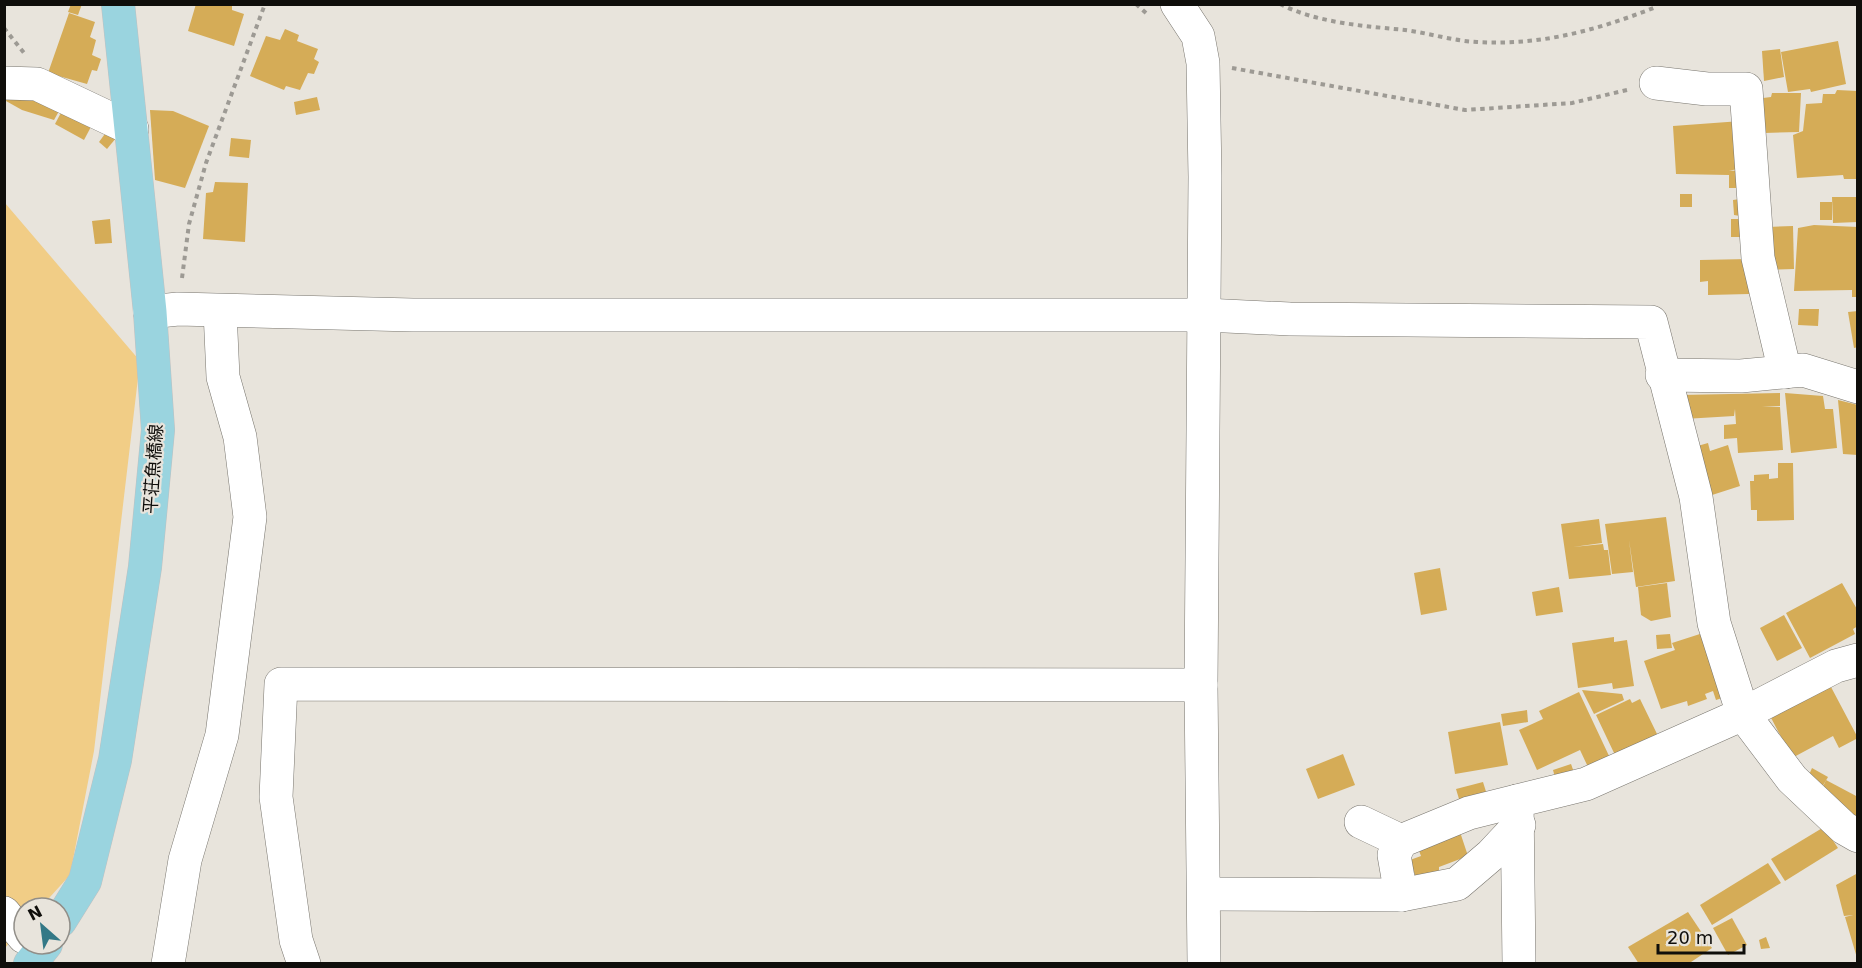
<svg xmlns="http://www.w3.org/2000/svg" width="1862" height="968" font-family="'DejaVu Sans','Noto Sans JP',sans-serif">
<rect width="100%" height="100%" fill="#e8e4dc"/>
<polygon fill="#f1cd86" points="5,203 140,361 94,751 70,875 40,908 24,908 24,926 5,948"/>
<g fill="#d5ac57">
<polygon points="71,4 82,4 78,15 68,12"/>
<polygon points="196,4 228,4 232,6 232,10 244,14 234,46 188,31"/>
<polygon points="69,13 95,22 90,37 96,40 92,55 101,59 97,71 92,70 87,84 48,73"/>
<polygon points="285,29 299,35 297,41 318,49 314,59 319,62 314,74 308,73 300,90 286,86 284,90 250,76 266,36 280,40"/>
<polygon points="1838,41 1846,84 1811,92 1810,89 1788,92 1781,52"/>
<polygon points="1780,49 1784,77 1764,81 1762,51"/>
<polygon points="10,89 63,104 54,120 22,110 6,101"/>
<polygon points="1837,90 1858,91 1858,179 1844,179 1843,175 1797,178 1793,135 1803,131 1806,104 1822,103 1823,94 1835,94"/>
<polygon points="1772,93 1801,93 1799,132 1764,133 1763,98 1771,97"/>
<polygon points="317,97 320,110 296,115 294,102"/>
<polygon points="64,107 93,123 84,140 55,124"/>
<polygon points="150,110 173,111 209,126 185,188 155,180"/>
<polygon points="1741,121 1745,167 1729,171 1746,170 1746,188 1729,188 1729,175 1676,174 1673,126"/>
<polygon points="107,131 116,138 107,149 99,142"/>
<polygon points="231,138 251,140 249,158 229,156"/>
<polygon points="215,182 248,183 245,242 203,239 206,193 213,192"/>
<rect x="1680" y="194" width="12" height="13"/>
<polygon points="1832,197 1857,197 1858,222 1833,223"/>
<polygon points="1740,199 1740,216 1734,215 1733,200"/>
<rect x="1820" y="202" width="12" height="18"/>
<polygon points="110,219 112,243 95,244 92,221"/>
<rect x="1731" y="219" width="9" height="18"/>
<polygon points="1814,225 1858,227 1858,297 1852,297 1852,290 1794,291 1798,228"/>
<polygon points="1793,226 1794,269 1767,270 1767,227"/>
<polygon points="1748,259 1749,294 1708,295 1708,281 1700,282 1700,260"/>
<polygon points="1799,309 1819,309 1818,326 1798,325"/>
<polygon points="1858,311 1858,347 1854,348 1848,312"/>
<polygon points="1780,393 1780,406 1762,407 1780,407 1783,450 1738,453 1737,438 1724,439 1724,425 1736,424 1735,409 1734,416 1684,419 1681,395"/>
<polygon points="1785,393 1823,396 1825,409 1833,409 1837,448 1791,453"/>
<polygon points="1838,400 1858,405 1858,455 1843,454"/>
<polygon points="1708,443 1710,451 1728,445 1740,486 1709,496 1694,447"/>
<polygon points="1778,463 1793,463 1794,520 1757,521 1757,510 1751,510 1750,481 1754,481 1754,475 1769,474 1769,479 1778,478"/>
<polygon points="1666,517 1675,581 1636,587 1629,540 1633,572 1612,574 1605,524"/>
<polygon points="1599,519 1602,543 1573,547 1603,544 1604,550 1608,550 1611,575 1569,579 1561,524"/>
<polygon points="1440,568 1447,610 1421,615 1414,573"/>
<polygon points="1667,583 1671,617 1651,621 1641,615 1638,587"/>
<polygon points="1842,583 1858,611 1858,626 1853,629 1855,634 1810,658 1786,613"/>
<polygon points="1559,587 1563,612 1536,616 1532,592"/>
<polygon points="1784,615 1802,648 1777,661 1760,628"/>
<polygon points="1703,633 1725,697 1716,700 1713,691 1705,694 1707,699 1688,706 1687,701 1661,709 1644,661 1675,650 1672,643"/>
<polygon points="1670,634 1672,648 1657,649 1656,635"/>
<polygon points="1614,637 1614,642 1627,640 1634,686 1613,689 1612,683 1578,688 1572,643"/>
<polygon points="1831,687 1858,738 1839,748 1833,736 1792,758 1767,710 1795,694 1800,703"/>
<polygon points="1582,690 1622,694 1624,700 1594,714"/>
<polygon points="1579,692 1610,758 1588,767 1580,750 1537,770 1519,730 1543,719 1539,711"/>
<polygon points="1630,699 1632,703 1640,699 1658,736 1615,755 1596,715"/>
<polygon points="1527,710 1528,722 1503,726 1501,714"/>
<polygon points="1500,722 1508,765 1455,774 1448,732"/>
<polygon points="1343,754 1355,785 1318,799 1306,769"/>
<polygon points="1571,764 1575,775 1556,781 1553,770"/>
<polygon points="1812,768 1828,777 1821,789 1808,777"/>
<polygon points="1826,780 1858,797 1858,821 1821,791"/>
<polygon points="1483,782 1489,801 1462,809 1456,789"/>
<polygon points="1824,827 1838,848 1785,881 1771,859"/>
<polygon points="1460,832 1468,856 1439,867 1439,877 1418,884 1410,860 1421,856 1418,848"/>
<polygon points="1768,863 1781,883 1712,925 1700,905"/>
<polygon points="1858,873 1858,958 1857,958 1845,917 1853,915 1844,916 1836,885"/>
<polygon points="1688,912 1712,948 1688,964 1639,964 1628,947"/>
<polygon points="1732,918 1747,945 1728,955 1713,928"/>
<polygon points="1766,937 1770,948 1761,949 1759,940"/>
</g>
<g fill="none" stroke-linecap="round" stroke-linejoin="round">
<g stroke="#78756e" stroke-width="34">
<g id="minor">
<polyline points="1177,4 1198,36 1203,63 1205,177 1201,685 1204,964"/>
<polyline points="4,83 37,84 132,129"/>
<polyline points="1656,83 1707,89 1746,89 1758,258 1785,372"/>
<polyline points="150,312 178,309 413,315 1205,315 1290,319 1651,322 1696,497 1714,623 1743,714 1792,779 1844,828 1858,836"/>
<polyline points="1662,375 1741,376 1803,370 1858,387"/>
<polyline points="1361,822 1401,841"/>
<polyline points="1205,894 1401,895 1457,884 1491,855 1519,825"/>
<polyline points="1401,895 1394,855 1401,841 1469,813 1517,801"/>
<polyline points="4,913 24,937"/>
<polyline points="168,964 185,860 222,735 250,517 240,437 223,377 220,311"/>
<polyline points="304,964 296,940 276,797 281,684 1201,685"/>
<polyline points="1519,964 1517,801 1586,784 1743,714 1836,666 1858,660"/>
</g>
</g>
<g stroke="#c1c0c0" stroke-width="34">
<g id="major">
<polyline points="60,921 85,881 115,760 145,567 158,430 150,312 118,4"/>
<polyline points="30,964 46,944"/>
</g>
</g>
<g stroke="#9d9a94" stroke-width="4" stroke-dasharray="4.5 4.5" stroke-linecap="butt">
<polyline points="1136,4 1147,14"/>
<path d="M1280,4C1317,23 1364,26 1405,30C1429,33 1453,41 1477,42C1540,46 1598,30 1656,7"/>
<polyline points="4,28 24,53"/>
<polyline points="1232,68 1465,110 1572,103 1627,90"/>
<polyline points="182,278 189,224 206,163 265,4"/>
</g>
<use href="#minor" stroke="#fff" stroke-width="33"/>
<use href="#major" stroke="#9ad4df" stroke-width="33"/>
</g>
<g text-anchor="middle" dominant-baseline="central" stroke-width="4.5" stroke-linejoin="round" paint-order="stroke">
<g font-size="18" fill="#0f0e0b" stroke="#e8e4dc">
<text transform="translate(153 469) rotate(-86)">平荘魚橋線</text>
</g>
</g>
<rect width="1862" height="968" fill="none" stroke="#0f0e0b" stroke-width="12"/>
<g transform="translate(42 926) rotate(332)"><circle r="28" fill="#e8e4dc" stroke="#918e88" stroke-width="1.5"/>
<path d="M0-4.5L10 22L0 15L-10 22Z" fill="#337886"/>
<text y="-9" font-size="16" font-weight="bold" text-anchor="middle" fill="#0f0e0b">N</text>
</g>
<path d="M1658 944v9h86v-9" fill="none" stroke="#0f0e0b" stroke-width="3"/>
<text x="1667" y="944" font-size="18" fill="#0f0e0b" stroke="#e8e4dc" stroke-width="4.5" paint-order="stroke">20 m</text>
</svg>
